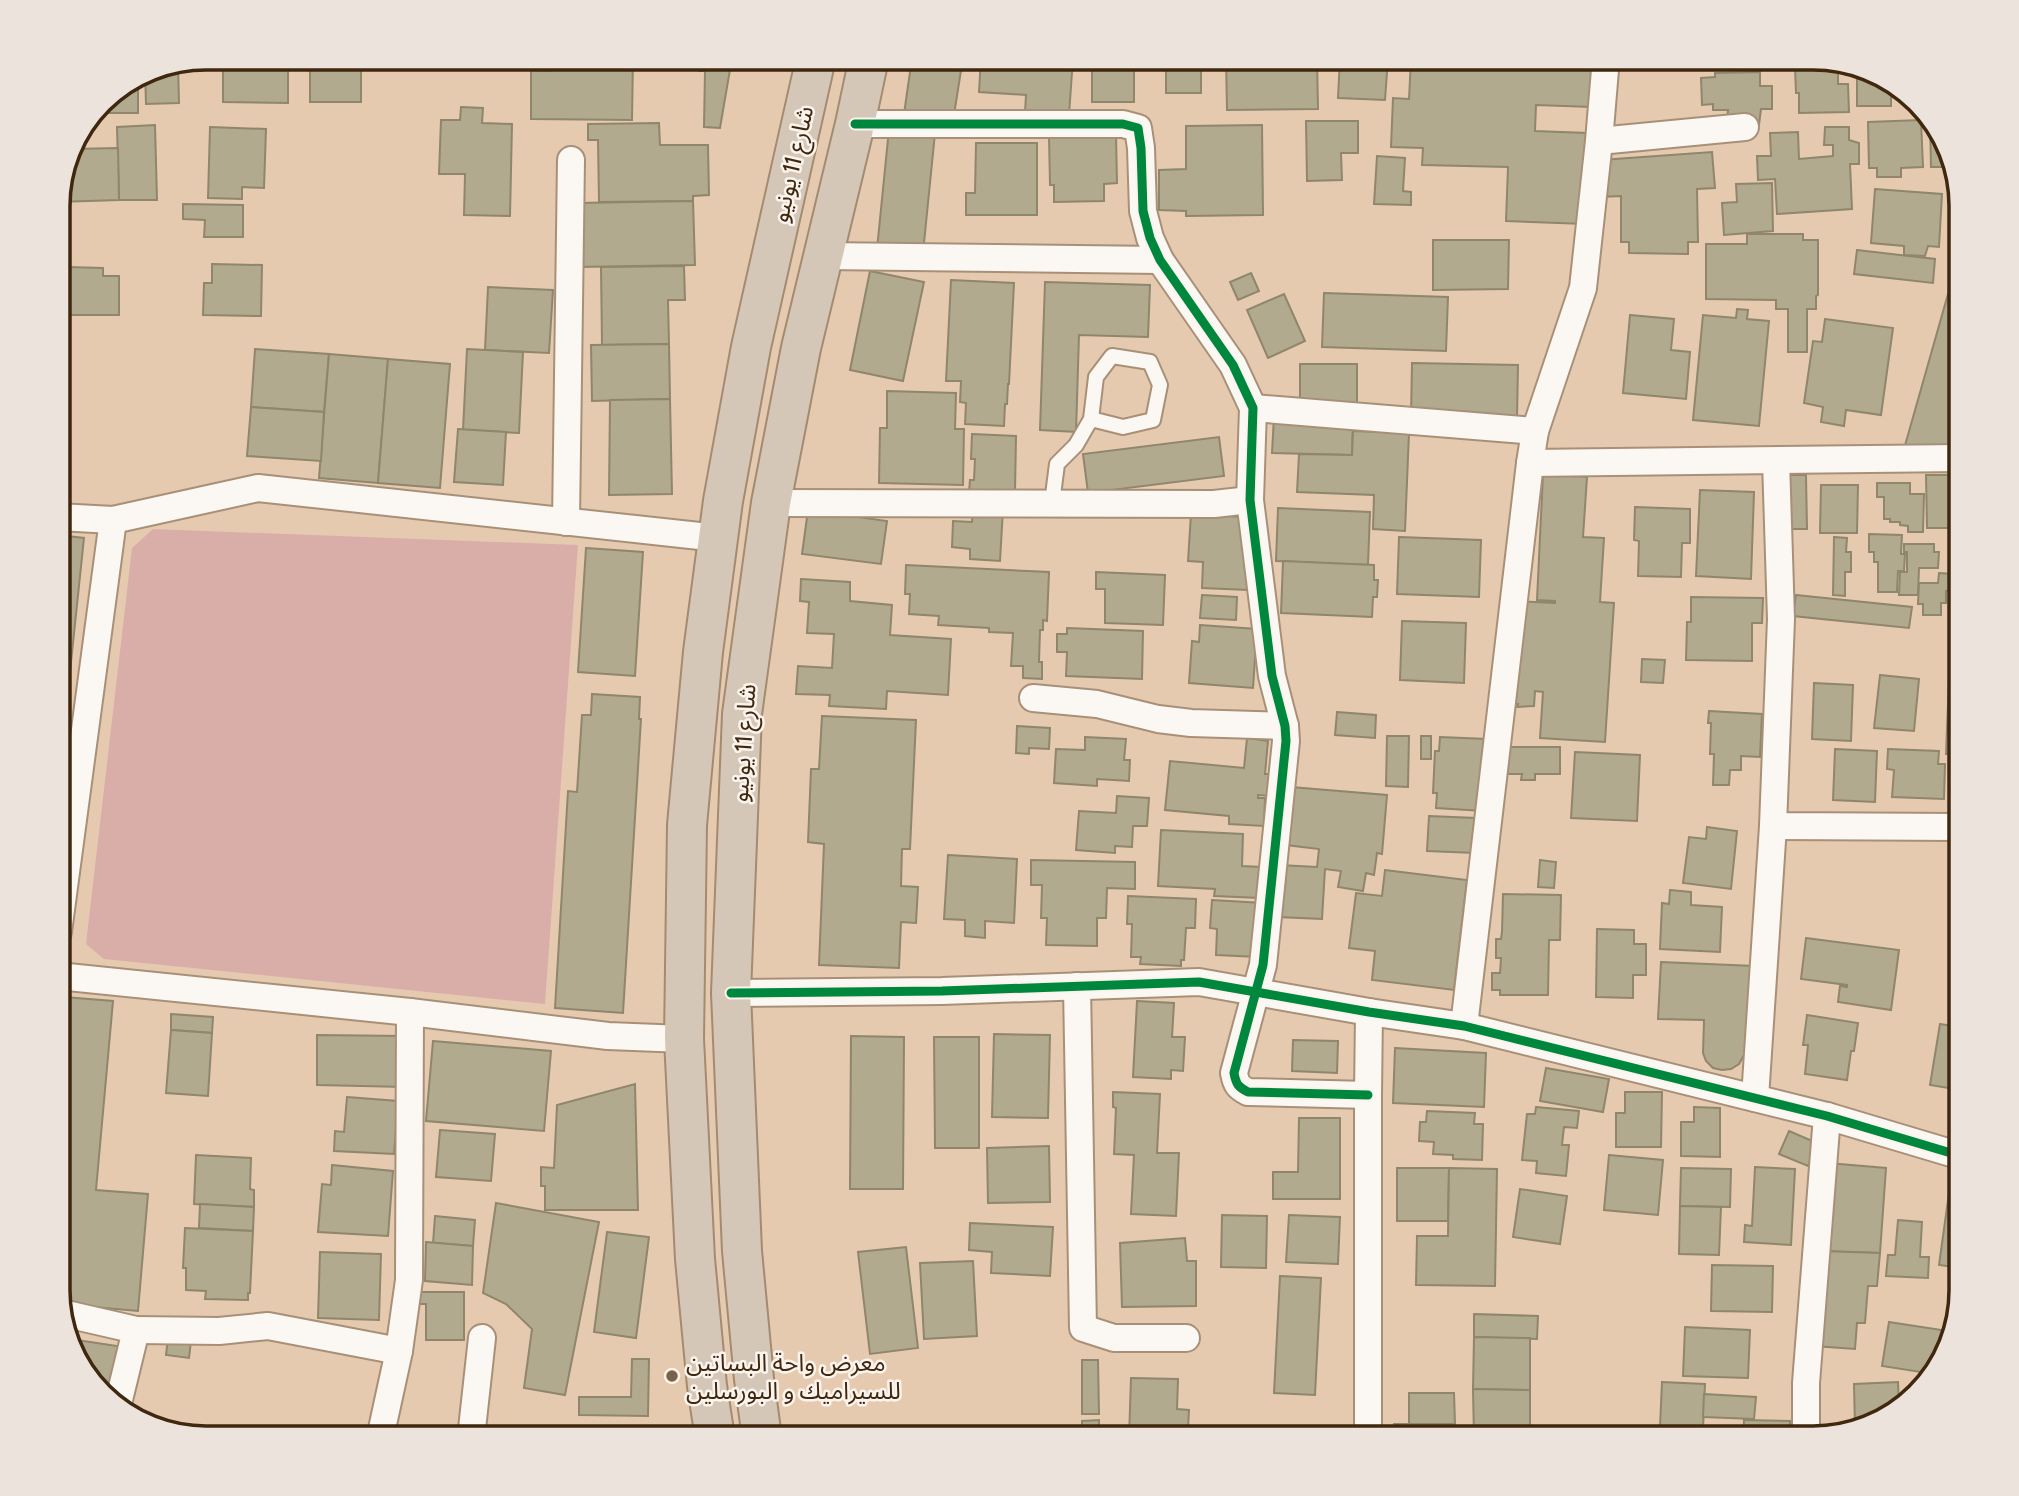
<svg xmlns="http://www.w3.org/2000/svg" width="2019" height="1496" font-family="Cabin,'Noto Sans Arabic',sans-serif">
<rect width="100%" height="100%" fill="#e6cab0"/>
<polygon fill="#d9aea9" points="153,529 578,545 545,1004 104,959 86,944 132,548"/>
<g fill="#b1aa8f" stroke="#8f866c" stroke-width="2">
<polygon points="223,58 288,58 288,103 223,102"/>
<polygon points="310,58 357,58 357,70 361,70 361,102 310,102"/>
<polygon points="550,58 633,58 632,120 531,119 531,70 550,71"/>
<polygon points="699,58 732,58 720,128 704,127 705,71 699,71"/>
<polygon points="912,58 963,58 953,121 904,114"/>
<polygon points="981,58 1073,58 1069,115 1025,112 1026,95 979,92"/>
<rect x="1092" y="58" width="42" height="44"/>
<polygon points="1156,58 1209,58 1209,66 1201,66 1201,93 1166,93 1166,67 1156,67"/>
<polygon points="1226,58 1317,58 1318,109 1227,110"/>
<polygon points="1340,58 1388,58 1385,100 1338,98"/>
<polygon points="1411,58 1592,58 1591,107 1536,105 1535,131 1588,133 1585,224 1506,221 1508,167 1422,165 1423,148 1391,147 1393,98 1409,99"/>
<polygon points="178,63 179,103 146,104 145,71 149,69"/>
<polygon points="1838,67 1838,84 1848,84 1849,112 1799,113 1799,93 1796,93 1795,68"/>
<polygon points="1760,72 1760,86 1772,86 1772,109 1761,109 1759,125 1727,121 1728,110 1713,110 1713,104 1702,105 1701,78 1715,77 1715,73"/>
<polygon points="1857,72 1891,84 1891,106 1857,106"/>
<polygon points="138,76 138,113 107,113 108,95"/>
<polygon points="461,107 483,108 482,123 512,124 510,216 464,215 465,174 439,174 441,120 460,120"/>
<polygon points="1921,120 1923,167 1901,168 1901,177 1877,177 1877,168 1869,168 1868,122"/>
<polygon points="1306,121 1358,121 1358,153 1341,153 1342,180 1307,181"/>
<polygon points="1930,121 1946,140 1952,167 1931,167"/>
<polygon points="659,123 660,145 708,145 709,195 693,196 693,201 599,202 598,140 588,140 588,124"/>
<polygon points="155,125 157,200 119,200 117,127"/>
<polygon points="1262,125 1263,215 1186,216 1186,211 1159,210 1159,170 1186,169 1186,126"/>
<polygon points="210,127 266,129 264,188 242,187 242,199 208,198"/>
<polygon points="1825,127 1849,127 1849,140 1859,143 1859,164 1850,164 1852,209 1777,214 1775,179 1758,180 1757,156 1771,156 1770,133 1798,132 1799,159 1833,156 1833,145 1824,145"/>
<polygon points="889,129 935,133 923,253 877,249"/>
<polygon points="1116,135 1117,183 1104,184 1104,201 1054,202 1054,185 1050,185 1049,136"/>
<polygon points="976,143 1037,143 1037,215 966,215 966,193 975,193"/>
<polygon points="71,146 72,149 118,148 119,200 58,202 58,196"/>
<polygon points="1712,152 1715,188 1697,189 1698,242 1688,242 1688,254 1629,253 1629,242 1621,242 1621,196 1600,197 1601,160"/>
<polygon points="1377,156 1405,158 1403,191 1411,192 1411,205 1374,204"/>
<polygon points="1772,183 1773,231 1724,235 1722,203 1737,202 1736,184"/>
<polygon points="1875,189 1942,194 1939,247 1928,246 1925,256 1904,255 1904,246 1871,243"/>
<polygon points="693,201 695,265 578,267 577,203"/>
<polygon points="183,204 243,205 243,237 204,237 205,220 183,219"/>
<polygon points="1960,218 1961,218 1961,258 1956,257 1957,249 1954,249"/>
<polygon points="1747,234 1803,234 1803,240 1818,240 1818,295 1816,296 1816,309 1807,309 1807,352 1788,352 1788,309 1776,309 1776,300 1706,299 1706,244 1747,244"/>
<polygon points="1433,240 1509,240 1508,289 1433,290"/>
<polygon points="1857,250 1935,259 1933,283 1854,274"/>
<polygon points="212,264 262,265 261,316 203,315 204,283 212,283"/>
<polygon points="684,266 685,300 668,300 669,344 602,345 601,267"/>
<polygon points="67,267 103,268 103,276 119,276 119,315 66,315"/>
<polygon points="870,271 924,282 903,381 850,370"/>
<polygon points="1251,273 1259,291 1238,300 1230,282"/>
<polygon points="951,280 1014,283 1009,384 1008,384 1007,404 1005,404 1004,426 965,424 966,403 960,402 961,381 946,381"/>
<polygon points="1045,282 1150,285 1148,337 1079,335 1076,432 1040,430"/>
<polygon points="488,287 553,290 549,353 485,350"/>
<polygon points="1324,293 1448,297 1446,351 1322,347"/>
<polygon points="1284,294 1305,341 1268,358 1247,310"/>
<polygon points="1948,294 1961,297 1961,448 1904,449"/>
<polygon points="1737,309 1748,310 1747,319 1769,321 1759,426 1693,420 1703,315 1736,318"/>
<polygon points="1630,315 1674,319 1671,350 1690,352 1686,399 1623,393"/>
<polygon points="1825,319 1893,328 1881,415 1846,410 1844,426 1821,422 1823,407 1804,403 1813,341 1822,342"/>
<polygon points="669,344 670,399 592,401 591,345"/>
<polygon points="255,349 329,354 324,412 251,407"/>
<polygon points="467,349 523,352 519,433 463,430"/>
<polygon points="329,354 388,359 378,483 319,478"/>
<polygon points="388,359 450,364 440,488 378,483"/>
<polygon points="1412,363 1518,365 1517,420 1411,418"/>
<rect x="1300" y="364" width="57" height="45"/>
<polygon points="887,391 956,393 955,429 964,429 963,485 879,483 880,428 887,428"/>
<polygon points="670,399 672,494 609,495 610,400"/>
<polygon points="251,407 324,412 321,461 247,456"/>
<polygon points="1274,416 1353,420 1352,455 1272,453"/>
<polygon points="458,429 506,432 503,485 454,482"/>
<polygon points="1353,431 1409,433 1405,531 1373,529 1374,495 1297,492 1299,454 1352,455"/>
<polygon points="972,434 1016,436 1015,492 969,492 970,480 974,480 975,459 971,459"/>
<polygon points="1219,437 1224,476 1088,493 1083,454"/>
<polygon points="1543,474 1587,477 1583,537 1604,538 1600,602 1614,603 1605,742 1540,738 1543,692 1535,691 1534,706 1517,707 1518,704 1514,704 1515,601 1555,603 1555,601 1537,600"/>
<polygon points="1781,475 1806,475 1807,529 1781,529"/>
<polygon points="1926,475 1951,475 1951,498 1961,497 1961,521 1952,521 1953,528 1927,528"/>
<polygon points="1877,483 1910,483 1910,494 1924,494 1923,532 1908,532 1908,526 1900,525 1900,522 1890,522 1890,519 1884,519 1884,497 1877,497"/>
<polygon points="1821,485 1858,485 1857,533 1820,533"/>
<polygon points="1700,490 1754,492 1751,579 1696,576"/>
<polygon points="973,507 1003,509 1000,561 970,559 970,549 952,547 953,521 972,522"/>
<polygon points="1635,507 1690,509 1690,543 1682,543 1681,577 1638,576 1639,541 1634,540"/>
<polygon points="1278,508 1370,512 1368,565 1276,561"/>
<polygon points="808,510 887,521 881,564 802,554"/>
<polygon points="1191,514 1244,517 1243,556 1250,557 1248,590 1202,588 1203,562 1188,561"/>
<polygon points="1869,534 1902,535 1901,554 1905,554 1904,571 1898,571 1897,592 1878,592 1878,562 1874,562 1874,552 1869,552"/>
<polygon points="58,535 84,538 64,729 58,728"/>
<polygon points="1399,537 1481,540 1479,597 1397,594"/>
<polygon points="1834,537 1847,538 1846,552 1851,552 1851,572 1845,572 1845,596 1833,595"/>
<polygon points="1957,541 1961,541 1961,619 1956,619"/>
<polygon points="1904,544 1934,544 1934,552 1939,552 1938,568 1919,568 1918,595 1899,595 1900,572 1907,572 1907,552 1904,552"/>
<polygon points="586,548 643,552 635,676 578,672"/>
<polygon points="1283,561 1374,565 1374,580 1378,580 1377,597 1373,597 1372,617 1281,613"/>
<polygon points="906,565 1049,572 1047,621 1043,620 1043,630 1040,630 1039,662 1042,662 1042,679 1023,678 1023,666 1011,666 1013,633 989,632 989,628 938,625 939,616 909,614 910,594 905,594"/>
<polygon points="1096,572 1165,575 1163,625 1105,623 1105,589 1096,589"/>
<polygon points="1939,573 1953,574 1953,592 1946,591 1946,603 1941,603 1941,615 1923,615 1923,604 1918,604 1919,583 1938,583"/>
<polygon points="801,579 850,582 850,601 892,605 890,635 951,639 948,695 887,691 886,709 829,706 830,695 796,694 798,666 832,668 834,634 807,633 809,602 800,601"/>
<polygon points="1202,595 1237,597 1236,620 1200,618"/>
<polygon points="1796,595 1912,607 1909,628 1793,616"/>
<polygon points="1691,597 1763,598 1762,623 1752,623 1752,661 1686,660 1687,622 1691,622"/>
<polygon points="1402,621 1466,623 1464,683 1400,680"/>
<polygon points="1200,625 1257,629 1253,688 1189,683 1192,641 1199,642"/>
<polygon points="1067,628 1143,631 1142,679 1066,676 1067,652 1057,652 1057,634 1067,634"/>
<polygon points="1642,659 1665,660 1663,683 1641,682"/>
<polygon points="1880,675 1919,679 1914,731 1874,728"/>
<polygon points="1949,677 1961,678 1961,755 1946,754"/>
<polygon points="1814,683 1853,685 1851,741 1812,739"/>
<polygon points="592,694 640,697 639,719 641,719 623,1013 555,1008 568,791 577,792 582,715 591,715"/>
<polygon points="1709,711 1762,714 1760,757 1741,756 1741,770 1730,770 1729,785 1713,785 1714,754 1710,754 1711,723 1708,723"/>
<polygon points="1337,712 1376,715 1375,738 1335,735"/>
<polygon points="822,716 916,720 910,849 902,849 901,886 918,887 916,923 901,922 899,968 819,965 824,844 808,842 811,769 819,769"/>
<polygon points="1017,726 1050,728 1049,749 1029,748 1029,754 1016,753"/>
<polygon points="58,728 64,729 58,782"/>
<polygon points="1387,736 1409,736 1408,787 1386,786"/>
<rect x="1421" y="736" width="10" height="23"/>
<polygon points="1085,737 1126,739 1124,760 1130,760 1129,781 1097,779 1097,786 1054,783 1056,749 1085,750"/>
<polygon points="1440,737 1487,739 1483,811 1436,808 1437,793 1433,793 1435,751 1439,751"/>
<polygon points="1247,738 1268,741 1265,774 1274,774 1272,796 1258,795 1258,798 1265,798 1264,826 1229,824 1229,816 1165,810 1170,761 1244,768"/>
<polygon points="1508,747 1560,747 1560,774 1535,774 1535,780 1521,780 1522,774 1508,774"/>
<polygon points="1835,749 1877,751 1875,802 1833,800"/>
<polygon points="1888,749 1939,751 1938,764 1945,764 1944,799 1892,797 1894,770 1887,769"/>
<polygon points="1575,752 1640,755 1637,821 1571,818"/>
<polygon points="1291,787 1387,795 1382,854 1377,853 1374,875 1366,873 1363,891 1338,887 1341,871 1325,869 1322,919 1277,917 1280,865 1317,867 1319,849 1286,845"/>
<polygon points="1117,796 1149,798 1147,826 1133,826 1132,847 1115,846 1115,853 1076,850 1079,811 1116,813"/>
<polygon points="1429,816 1476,818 1475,853 1427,851"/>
<polygon points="1707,827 1737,831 1731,889 1683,883 1689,837 1706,839"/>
<polygon points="1161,830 1243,834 1242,866 1262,867 1260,898 1214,896 1215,889 1158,886"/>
<polygon points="948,855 1017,859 1014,923 985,921 985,938 965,936 965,920 944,919"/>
<polygon points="1031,860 1135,862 1135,889 1107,888 1106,918 1097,918 1097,946 1046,945 1047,918 1041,918 1042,885 1031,885"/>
<polygon points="1540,860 1556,862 1554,888 1538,887"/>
<polygon points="1385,870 1467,880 1454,990 1372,980 1375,951 1349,948 1356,893 1382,896"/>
<polygon points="1670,890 1691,892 1691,905 1722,907 1720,952 1660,949 1662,903 1669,904"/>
<polygon points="1503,894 1561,895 1560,940 1549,940 1548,995 1500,995 1500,990 1492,990 1492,973 1500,973 1501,958 1496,958 1496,939 1501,939 1502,932"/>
<polygon points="1128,896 1196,899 1195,928 1186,928 1184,960 1181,960 1181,966 1140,964 1141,957 1131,957 1132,924 1127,924"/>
<polygon points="1212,900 1263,903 1258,957 1216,955 1217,929 1210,928"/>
<polygon points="1597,929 1634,930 1634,944 1646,944 1646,975 1633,975 1633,998 1596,997"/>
<polygon points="1806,938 1899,950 1891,1010 1838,1002 1840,986 1847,987 1847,985 1801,979"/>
<polygon points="1661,962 1754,966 1748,1051 1744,1051 1744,1055 1739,1064 1731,1069 1722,1070 1713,1068 1706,1061 1703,1053 1704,1020 1658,1019"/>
<polygon points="64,997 113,1001 96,1190 148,1194 138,1311 59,1304 58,1300 58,1062"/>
<polygon points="1137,1001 1174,1003 1172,1037 1185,1037 1183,1071 1171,1070 1171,1079 1133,1077"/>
<polygon points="171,1014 213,1017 212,1033 171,1030"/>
<polygon points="1807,1015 1858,1023 1854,1051 1851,1051 1847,1080 1805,1074 1808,1045 1803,1045"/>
<polygon points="1940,1024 1961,1027 1961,1090 1930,1085"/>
<polygon points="171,1030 212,1033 208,1096 166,1093"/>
<polygon points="994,1034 1050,1035 1048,1118 992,1117"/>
<polygon points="317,1035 405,1036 405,1087 317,1085"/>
<polygon points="851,1036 904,1037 903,1189 850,1189"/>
<polygon points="934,1037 979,1037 979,1148 935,1148"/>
<polygon points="1293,1040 1338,1041 1337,1073 1292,1071"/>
<polygon points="433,1041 551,1051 544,1131 426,1121"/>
<polygon points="1395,1048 1486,1053 1484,1107 1393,1103"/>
<polygon points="1546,1068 1609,1079 1603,1112 1540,1101"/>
<polygon points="635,1084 638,1210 545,1210 545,1186 541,1186 541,1167 554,1168 557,1105"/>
<polygon points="1113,1092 1160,1094 1157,1153 1179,1153 1176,1216 1131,1214 1134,1155 1114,1154 1116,1108 1113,1107"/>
<polygon points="1625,1092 1662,1092 1661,1147 1616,1147 1616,1113 1625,1113"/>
<polygon points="347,1097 398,1101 394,1154 334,1151 335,1131 344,1132"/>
<polygon points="1536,1107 1579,1111 1577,1128 1564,1127 1562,1145 1569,1145 1566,1176 1536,1173 1537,1161 1522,1160 1527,1114 1535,1114"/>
<polygon points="1694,1107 1720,1108 1720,1157 1681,1156 1681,1122 1694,1122"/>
<polygon points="1427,1111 1475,1113 1474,1124 1483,1124 1482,1160 1453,1159 1453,1155 1433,1154 1434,1142 1419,1141 1420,1122 1426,1122"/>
<polygon points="1299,1118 1340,1118 1340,1199 1273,1199 1273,1172 1298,1172"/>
<polygon points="440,1130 495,1134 491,1181 436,1177"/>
<polygon points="1789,1131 1817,1143 1808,1166 1779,1154"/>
<polygon points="1049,1146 1050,1202 988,1203 987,1148"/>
<polygon points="196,1155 251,1158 250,1189 254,1190 254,1207 194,1204"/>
<polygon points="1609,1155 1663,1160 1658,1215 1604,1210"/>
<polygon points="1828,1163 1886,1168 1880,1253 1821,1251"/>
<polygon points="332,1165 393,1171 388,1236 318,1232 322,1184 331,1185"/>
<polygon points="1755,1167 1795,1169 1791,1245 1744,1242 1745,1225 1752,1226"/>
<polygon points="1397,1168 1449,1168 1448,1221 1397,1221"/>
<polygon points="1449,1168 1497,1169 1495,1286 1416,1285 1417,1236 1448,1236"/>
<polygon points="1681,1168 1731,1169 1730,1207 1680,1206"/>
<polygon points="1520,1189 1567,1196 1560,1244 1513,1237"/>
<polygon points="1949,1193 1961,1195 1961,1268 1939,1265"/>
<polygon points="496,1203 599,1222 565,1395 524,1388 532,1329 506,1304 483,1293"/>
<polygon points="200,1204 254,1207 253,1231 199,1228"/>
<polygon points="1680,1206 1721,1207 1719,1255 1679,1254"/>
<polygon points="1222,1215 1267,1216 1266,1268 1221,1267"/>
<polygon points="1289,1215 1340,1217 1338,1264 1286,1262"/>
<polygon points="435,1216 475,1220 473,1246 433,1243"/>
<polygon points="1898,1220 1922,1222 1920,1257 1929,1257 1928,1278 1886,1276 1888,1255 1895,1255"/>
<polygon points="970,1223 1053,1227 1050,1276 991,1273 992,1252 969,1250"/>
<polygon points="185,1228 253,1231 250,1293 248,1293 248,1300 205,1299 206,1291 186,1290 186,1268 183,1268"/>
<polygon points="607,1232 649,1237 636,1338 594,1332"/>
<polygon points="1185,1238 1187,1261 1196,1261 1196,1306 1122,1307 1120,1243"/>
<polygon points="426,1242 473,1246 472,1285 425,1281"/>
<polygon points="906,1247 918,1348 870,1354 858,1252"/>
<polygon points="1821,1251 1880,1253 1877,1286 1868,1286 1865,1323 1857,1323 1855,1349 1814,1346"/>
<polygon points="320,1252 381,1254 379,1320 318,1318"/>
<polygon points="973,1261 977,1336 924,1339 920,1263"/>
<polygon points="1712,1265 1773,1266 1772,1312 1711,1311"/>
<polygon points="1280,1276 1321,1278 1315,1395 1274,1393"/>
<polygon points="417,1292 464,1292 464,1340 426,1340 426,1304 417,1304"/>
<polygon points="1474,1314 1538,1316 1537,1339 1474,1337"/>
<polygon points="1889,1322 1948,1331 1933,1374 1882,1366"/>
<polygon points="1685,1327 1750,1330 1748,1378 1683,1376"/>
<polygon points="1474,1337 1530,1338 1530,1390 1473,1389"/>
<polygon points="168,1338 191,1341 189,1358 166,1355"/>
<polygon points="70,1339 124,1347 115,1407 77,1364"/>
<polygon points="632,1359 649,1359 648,1416 579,1415 579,1397 631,1397"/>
<polygon points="1082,1360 1098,1360 1099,1414 1082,1414"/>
<polygon points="1131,1378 1178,1379 1177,1409 1189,1410 1188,1429 1174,1428 1174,1438 1129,1438"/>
<polygon points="1662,1382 1705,1384 1703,1429 1660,1427"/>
<polygon points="1898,1382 1899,1406 1879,1423 1855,1428 1854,1384"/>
<polygon points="1473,1389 1530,1390 1530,1438 1474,1438"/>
<polygon points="1409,1393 1454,1393 1455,1424 1409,1424"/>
<polygon points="1704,1394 1756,1397 1754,1419 1703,1417"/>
<polygon points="1099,1420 1099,1438 1082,1438 1082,1421"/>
<polygon points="1744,1420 1790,1421 1790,1438 1743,1438"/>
<rect x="1394" y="1424" width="61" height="14"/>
<polygon points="582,1426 623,1429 622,1438 581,1438"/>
<polygon points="1724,1433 1724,1438 1685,1438 1685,1434"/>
</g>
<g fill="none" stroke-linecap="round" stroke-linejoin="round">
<g stroke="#a89078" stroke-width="18">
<polyline id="lane" points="1052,503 1057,464 1076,445 1091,419 1096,377 1112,356 1150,362 1160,385 1153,420 1123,427 1091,419"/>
</g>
<g stroke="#a89078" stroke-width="30">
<g id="street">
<path d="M855,124H1123L1138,128L1141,148L1143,211L1150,238L1160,260L1233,365L1253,408L1250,500L1272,676L1285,726L1286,741L1263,965L1234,1073C1236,1084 1238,1087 1248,1092L1368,1095"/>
<polyline points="1599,141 1745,127"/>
<polyline points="823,256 1160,260"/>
<polyline points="1253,408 1535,431"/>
<polyline points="1776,461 1781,619 1773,826 1961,827"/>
<polyline points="1530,463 1961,458"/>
<polyline points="771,503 1214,504 1250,500"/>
<polyline points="58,517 113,520 258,488 718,538"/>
<polyline points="566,522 571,160"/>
<polyline points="1033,698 1097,704 1158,719 1191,723 1285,726"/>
<polyline points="58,932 113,520"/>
<polyline points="58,976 410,1012 608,1036 684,1039"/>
<polyline points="1077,986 1083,1328 1114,1338 1186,1338"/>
<polyline points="731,993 942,991 1199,982 1369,1012 1464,1026 1827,1116 1961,1156"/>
<polyline points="1464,1026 1530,463 1535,431 1583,288 1599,141 1606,58"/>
<polyline points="1755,1098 1773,826"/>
<polyline points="62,1313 136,1330 117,1408"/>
<polyline points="136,1330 219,1331 268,1326 399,1351"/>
<polyline points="380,1438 399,1351 409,1280 410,1012"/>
<polyline points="471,1438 482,1338"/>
<polyline points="1368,1438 1368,1095 1369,1012"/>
<polyline points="1806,1438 1806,1383 1827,1116"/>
</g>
</g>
<g stroke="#a38b70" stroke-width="42">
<g id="highway">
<polyline points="715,1438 707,1386 695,1259 684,1039 687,825 703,652 723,501 751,347 816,58"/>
<polyline points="762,1438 754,1379 742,1251 731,993 742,714 771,503 801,348 855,124 869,58"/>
</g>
</g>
<use href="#lane" stroke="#fbf7f3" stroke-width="14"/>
<use href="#street" stroke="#fbf7f3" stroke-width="26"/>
<use href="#highway" stroke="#d5c7b7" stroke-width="38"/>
<g stroke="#fbf4ee" stroke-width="13">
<g id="cycleway">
<path d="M855,124H1123L1138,128L1141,148L1143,211L1150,238L1160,260L1233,365L1253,408L1250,500L1272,676L1285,726L1286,741L1263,965L1234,1073C1236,1084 1238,1087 1248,1092L1368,1095"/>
<polyline points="731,993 942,991 1199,982 1369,1012 1464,1026 1827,1116 1961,1156"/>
</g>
</g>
<use href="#cycleway" stroke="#00873e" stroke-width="9"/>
</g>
<circle fill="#7a6147" stroke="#fbf4ee" stroke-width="2.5" cx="672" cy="1376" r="7"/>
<g text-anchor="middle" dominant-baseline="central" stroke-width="5" stroke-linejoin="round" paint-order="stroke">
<g font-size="24" fill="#40280f" stroke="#fbf4ee">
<text transform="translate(792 164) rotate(-77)">شارع 11 يونيو</text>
<text transform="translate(743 743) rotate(-86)">شارع 11 يونيو</text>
</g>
<g font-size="24" fill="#40280f" stroke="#fbf4ee" text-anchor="start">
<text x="686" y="1362">معرض واحة البساتين<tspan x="686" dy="28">للسيراميك و البورسلين</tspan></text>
</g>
</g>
<path d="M0 0H2019V1496H0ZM206 70H1813A136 136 0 0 1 1949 206V1290A136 136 0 0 1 1813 1426H206A136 136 0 0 1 70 1290V206A136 136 0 0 1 206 70Z" fill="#ece4dc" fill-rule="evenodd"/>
<path fill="none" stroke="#40280f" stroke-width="3.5" d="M206 70H1813A136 136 0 0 1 1949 206V1290A136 136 0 0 1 1813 1426H206A136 136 0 0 1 70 1290V206A136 136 0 0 1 206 70Z"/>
</svg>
